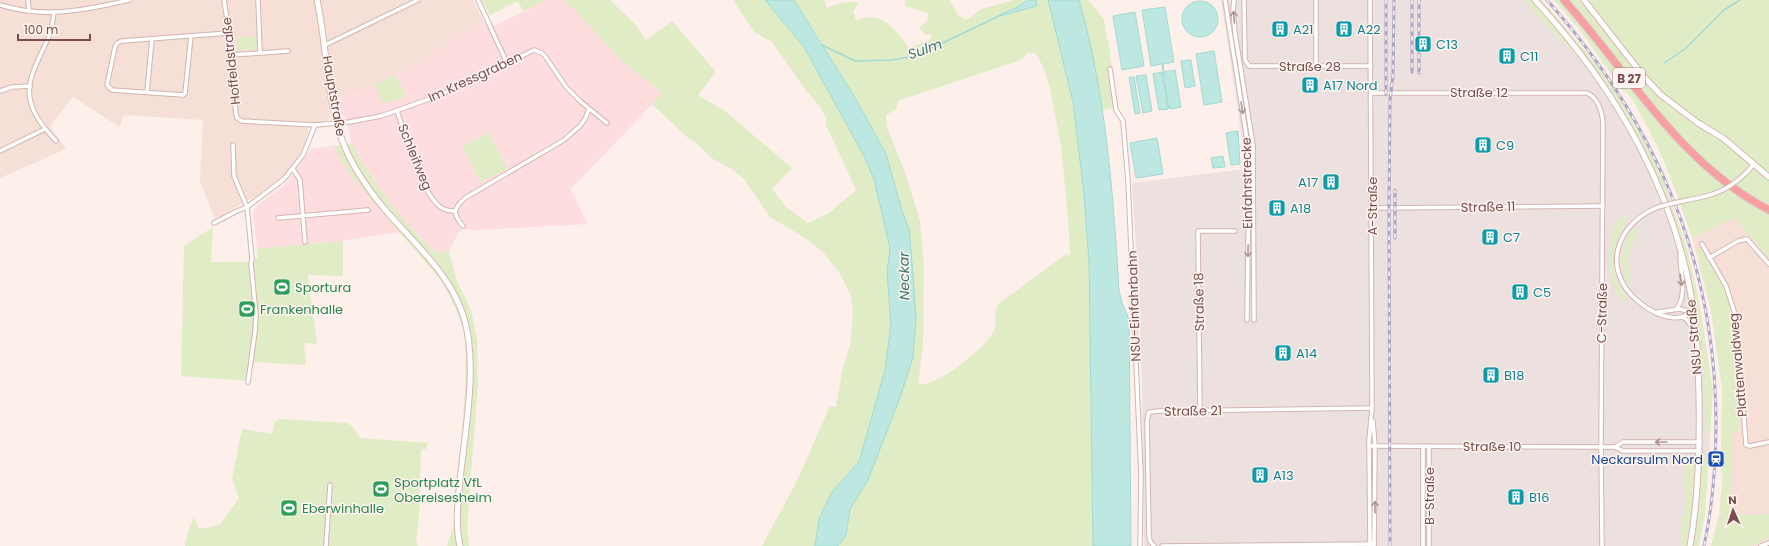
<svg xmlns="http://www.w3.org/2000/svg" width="1769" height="546" font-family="Poppins,sans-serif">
<rect width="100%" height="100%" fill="#fdefe9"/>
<g fill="#f5dfd7">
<polygon points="0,0 473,0 483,21 463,36 396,75 374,85 343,96 328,99 330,118 325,122 308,123 308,131 305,145 295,161 283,176 256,196 215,219 200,181 203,120 123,115 120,127 73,97 50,126 66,149 0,178"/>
<polygon points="1734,218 1769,258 1769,546 1711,546 1719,515 1723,474 1721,473 1722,389 1711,310 1692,238"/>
</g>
<g fill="#fddddd">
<polygon points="546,0 565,0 624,63 663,93 571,189 587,224 478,230 464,229 458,233 449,252 445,251 441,253 433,251 400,216 363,166 352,144 346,118 340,114 336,98 374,85 396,75 463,36 483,21 488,27 496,25"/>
<polygon points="333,146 354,182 358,182 371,200 400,232 343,241 257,249 253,212 258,205 284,186 311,149"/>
</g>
<polygon fill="#ece1df" points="1221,0 1524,0 1590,67 1617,101 1643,144 1660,187 1688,281 1703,367 1706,406 1705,433 1710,433 1709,459 1686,459 1686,515 1682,516 1682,546 1144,546 1142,384 1137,262 1132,183 1245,169 1238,111"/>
<g fill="#e0ecc6" fill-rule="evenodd">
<polygon points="482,0 546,0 523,11 518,1 490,15"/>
<polygon points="565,0 610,0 635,24 646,40 672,21 716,72 698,95 725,111 792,168 772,189 786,207 808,223 829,213 856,190 825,123 827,119 821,108 805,89 772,42 754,32 733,0 765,0 804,47 864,156 874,179 890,248 887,272 891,324 885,370 859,462 819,519 815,546 762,546 797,481 830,406 836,407 842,372 851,341 853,311 851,296 841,275 823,252 805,238 770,217 744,179 732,169 713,159 695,142 688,138 652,104 662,93 624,63"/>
<path d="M794,0H824L827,8C837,4 848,0 859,3L853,12L856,20C883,10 894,29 909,48L930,40L932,35H925L919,27L927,21L928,13L905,6V0H949L959,16L966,20L981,9L1014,0H1048L1073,102L1084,194L1089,262L1093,546H838L846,535L850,509L856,500L916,317L909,229L902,211L823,45ZM1028,53H1036L1044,69L1050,88L1061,146L1068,217L1070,256L1065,255L998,304L995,314L996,326C994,331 991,335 988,340C977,353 935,388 918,384L923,344L924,269L920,221L906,175L887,127L886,115L897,109V101L1021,60Z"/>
<polygon points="1079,0 1088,0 1104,19 1107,39 1108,40 1118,107 1102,110 1094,65"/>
<path d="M1524,0H1542L1598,66L1614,89L1643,136L1663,179L1687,248L1699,300L1713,390L1705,515L1699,546H1682V516L1686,515V458H1708L1710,433H1705C1707,325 1678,193 1618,102C1606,84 1591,70 1576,55C1558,37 1541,19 1524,0Z"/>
<path d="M1554,0H1769V258L1734,218L1692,238C1678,195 1663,154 1641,115C1636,107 1632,94 1623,91L1579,29Z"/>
<polygon points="256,36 257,47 255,49 238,51 236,38"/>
<polygon points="396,75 406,97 384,103 374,85"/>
<polygon points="489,133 507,169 480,182 462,146"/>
<path d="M352,144C369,176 390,205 415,232C423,240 430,250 441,253L445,251L449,252L457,282L466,299L472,314L477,339L478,383L467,528L469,546H447L455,521L465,393L466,354L464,331L454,305L441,280L371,200L358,182H354L333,146Z"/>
<path d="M1625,215L1628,220C1608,247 1608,273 1628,301H1625C1605,292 1607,239 1616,223C1618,219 1622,217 1625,215Z"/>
<polygon points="213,227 211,262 255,262 255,258 258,258 257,249 343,241 343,276 308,275 317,344 304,343 306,365 254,362 249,381 181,376 184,246"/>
<path d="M1633,228L1639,232C1623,257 1631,261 1629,287C1618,265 1620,248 1633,228Z"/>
<path d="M1702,248L1725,291L1730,306L1737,368L1739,432L1732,433L1730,507C1736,519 1757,514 1769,514V537L1750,546H1711L1719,515L1723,474L1721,473L1722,389L1711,310L1696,250Z"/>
<polygon points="280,419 348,423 353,427 360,438 427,443 427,449 421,449 419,517 416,539 418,546 185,546 189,528 194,517 199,529 220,525 239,498 232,479 242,429 272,434 274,422"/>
</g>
<g fill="#bce8e1" stroke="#a2dad2">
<polygon points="765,0 794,0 857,101 886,154 902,211 909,229 912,263 916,317 913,357 901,395 868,480 850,509 846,535 838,546 815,546 819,519 832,492 859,462 885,370 891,324 887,272 890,248 874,179 864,156 804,47"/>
<path d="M1027,0H1036L1037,6L996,17C1006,11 1018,9 1027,0Z"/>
<path d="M1048,0H1079C1106,94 1113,192 1119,290L1122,303L1129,319L1131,546H1093L1089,262L1084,194L1073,102Z"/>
<circle cx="1200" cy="19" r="18"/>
<polygon points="1165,7 1174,62 1163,64 1164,72 1175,70 1181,107 1171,109 1170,106 1169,109 1162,64 1151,66 1142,10"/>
<polygon points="1135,12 1144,66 1122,70 1113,16"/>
<polygon points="1214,51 1222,102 1204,105 1196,54"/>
<polygon points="1191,60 1195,86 1185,88 1181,61"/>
<polygon points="1162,72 1168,109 1159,110 1153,74"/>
<polygon points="1146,75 1152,111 1143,113 1136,76"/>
<polygon points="1129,77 1134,77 1140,113 1135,114"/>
<polygon points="1238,131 1240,164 1231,165 1226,133"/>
<polygon points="1157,138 1163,174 1136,178 1130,143"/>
<polygon points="1223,156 1225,167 1213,168 1211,158"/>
</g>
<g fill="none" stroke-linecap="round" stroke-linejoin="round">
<g stroke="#a2dad2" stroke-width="1.5">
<polyline points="822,45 855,61 891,60 915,56 997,17"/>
<polyline points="1664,63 1685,49 1724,10 1740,0"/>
</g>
<g stroke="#d3b5b0" stroke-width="5.5">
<g id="street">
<polyline points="28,0 29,11"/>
<polyline points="224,0 229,33 236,114 237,118 242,121 315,125 349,122 381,116 435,97 477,78 534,50 542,53 545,56 566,87 581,102 607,123"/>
<polyline points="258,0 260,52"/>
<polyline points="478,0 507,63"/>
<polyline points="1225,0 1248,146 1249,168 1247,320"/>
<polyline points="1234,0 1233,10 1235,33 1253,145 1254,320"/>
<polyline points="1244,0 1245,60 1249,66 1371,66"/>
<polyline points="1316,0 1316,66"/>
<path d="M0,5C45,19 85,10 130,0"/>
<path d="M54,12C53,20 52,29 49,36C41,57 24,79 31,103C35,118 46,130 56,141"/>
<polyline points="191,36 185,93 183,95 112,90 107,85 115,47 117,43 122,41 229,33"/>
<polyline points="325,45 418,0"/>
<polyline points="232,55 288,51"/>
<polyline points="1110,69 1116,110 1123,121 1128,181 1141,475 1140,546"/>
<polyline points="0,91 12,87 30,86"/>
<polyline points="147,92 152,39"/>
<path d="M1371,93H1587C1598,98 1602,112 1603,123L1601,447L1602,546"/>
<path d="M397,111C406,136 419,187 438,205C442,210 448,211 455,211"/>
<polyline points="233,145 234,176 247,207 252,259 251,263 256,315 255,332 248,382"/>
<polyline points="0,151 45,129"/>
<polyline points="293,169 300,180 305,242"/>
<polyline points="1747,172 1754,164"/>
<polyline points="1372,208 1603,206"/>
<polyline points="278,218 368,210"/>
<polyline points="214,223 235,212 247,207 284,179 303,155 315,125"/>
<path d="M463,226C452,213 453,209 465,198L564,140L580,126L585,119L589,109"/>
<path d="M1627,230C1585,291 1684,339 1691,308"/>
<polyline points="1702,244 1726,286 1736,317 1746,445 1750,446 1769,442"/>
<polyline points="1709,258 1738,241 1747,239 1769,264"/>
<path d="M1676,309C1688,296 1680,273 1680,255"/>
<polyline points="1658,312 1680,309 1691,312"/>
<polyline points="1682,317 1686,319 1695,331"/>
<polyline points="1200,411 1198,231 1235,231"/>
<polyline points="1373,421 1375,446 1374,546"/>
<polyline points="1369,446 1615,447 1623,451 1700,451"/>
<polyline points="1423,446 1423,546"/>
<polyline points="1615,447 1623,442 1700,442"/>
<polyline points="326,546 330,485"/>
<polyline points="1154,546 1150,541 1149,535 1147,420 1149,412 1159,411 1372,408"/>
<polyline points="1162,546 1374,544"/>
<polyline points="1370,546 1369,441 1372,408 1370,0"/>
<polyline points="1429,546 1429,446"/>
<polyline points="1761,546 1769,543"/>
</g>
</g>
<g stroke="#d8b6b0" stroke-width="7">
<g id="secondary">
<path d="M317,0C329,54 325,115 353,164C363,182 375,198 388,213C416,245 451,275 464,318C478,365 465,431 460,480C458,502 455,524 460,546"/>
<path d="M1535,0C1618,90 1681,200 1695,323C1698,347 1698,371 1699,395C1700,446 1699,496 1690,546"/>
<polyline points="1584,0 1644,77 1661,95 1698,123 1723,138 1769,177"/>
</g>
</g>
<g stroke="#d9cdcd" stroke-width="9">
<path id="highway" d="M1564,0C1629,73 1679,163 1769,210"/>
</g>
<use href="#street" stroke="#fff" stroke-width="3.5"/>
<use href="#secondary" stroke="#fff" stroke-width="5"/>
<use href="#highway" stroke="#f89fa1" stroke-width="7"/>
<g stroke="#aea6c8" stroke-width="3">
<g id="rail">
<polyline points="1412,0 1412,72"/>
<polyline points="1419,0 1419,73"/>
<path d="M1547,0C1653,119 1715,259 1716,420C1716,462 1713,505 1704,546"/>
<polyline points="1386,94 1386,0"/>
<polyline points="1395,238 1395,190"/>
<polyline points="1390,546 1389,208 1390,100 1393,76 1394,0"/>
</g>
</g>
<use href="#rail" stroke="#fff5f0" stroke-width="1.5" stroke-dasharray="4.5" stroke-linecap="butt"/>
<g stroke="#d3b5b0" stroke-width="5.5" stroke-linecap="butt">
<path id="street-bridge" d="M1627,230C1652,199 1680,205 1713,194C1726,190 1737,182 1747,172"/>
</g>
<use href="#street-bridge" stroke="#fff" stroke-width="3.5"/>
</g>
<defs><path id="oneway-shaft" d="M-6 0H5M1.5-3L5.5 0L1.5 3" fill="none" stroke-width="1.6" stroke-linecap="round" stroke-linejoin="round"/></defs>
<g stroke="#af9593">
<use href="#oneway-shaft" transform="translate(1234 17) rotate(-94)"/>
<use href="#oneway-shaft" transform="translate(1242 108) rotate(81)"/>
<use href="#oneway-shaft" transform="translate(1248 251) rotate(91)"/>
<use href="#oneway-shaft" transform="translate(1681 280) rotate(82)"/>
<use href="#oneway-shaft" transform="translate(1661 442) rotate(-180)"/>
<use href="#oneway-shaft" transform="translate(1375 507) rotate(-90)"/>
</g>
<defs>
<g id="building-square" transform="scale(0.9)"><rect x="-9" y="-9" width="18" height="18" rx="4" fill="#0f9aa8" stroke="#fff5f0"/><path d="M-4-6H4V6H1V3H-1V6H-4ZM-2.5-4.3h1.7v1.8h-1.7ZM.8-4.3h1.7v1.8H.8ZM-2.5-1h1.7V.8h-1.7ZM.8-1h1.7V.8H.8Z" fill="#fff"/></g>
<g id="stadium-square" transform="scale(0.9)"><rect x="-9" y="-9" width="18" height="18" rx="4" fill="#2e9e5b" stroke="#fff5f0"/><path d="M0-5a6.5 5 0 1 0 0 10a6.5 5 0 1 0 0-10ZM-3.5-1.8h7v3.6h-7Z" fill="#fff"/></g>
<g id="station-square" transform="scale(0.9)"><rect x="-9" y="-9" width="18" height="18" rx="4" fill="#1a4fb4" stroke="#fff5f0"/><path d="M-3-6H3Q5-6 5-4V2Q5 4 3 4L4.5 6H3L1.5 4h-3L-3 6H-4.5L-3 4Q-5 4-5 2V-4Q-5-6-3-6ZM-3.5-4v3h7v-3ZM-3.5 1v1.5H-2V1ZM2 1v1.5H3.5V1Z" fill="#fff"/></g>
</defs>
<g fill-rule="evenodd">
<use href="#building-square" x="1280" y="29"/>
<use href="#building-square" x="1344" y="29"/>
<use href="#building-square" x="1423" y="44"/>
<use href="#building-square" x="1507" y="56"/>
<use href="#building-square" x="1310" y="85"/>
<use href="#building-square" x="1483" y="145"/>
<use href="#building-square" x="1331" y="182"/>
<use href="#building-square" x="1277" y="208"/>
<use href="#building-square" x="1490" y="237"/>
<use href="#stadium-square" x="282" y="287"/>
<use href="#building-square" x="1520" y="292"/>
<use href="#stadium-square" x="247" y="309"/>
<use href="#building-square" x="1283" y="353"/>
<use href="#building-square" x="1491" y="375"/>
<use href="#station-square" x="1716" y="459"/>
<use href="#building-square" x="1260" y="475"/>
<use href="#stadium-square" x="381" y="489"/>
<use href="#building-square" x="1516" y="497"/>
<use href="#stadium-square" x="289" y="508"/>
</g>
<g text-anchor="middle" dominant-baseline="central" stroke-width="3" stroke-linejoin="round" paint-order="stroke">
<rect fill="#fff5f0" stroke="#a1807c" stroke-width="1" x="1613" y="68" width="32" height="20" rx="3"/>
<g font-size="12" font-weight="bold" fill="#794e4b">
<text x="1629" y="78">B 27</text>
</g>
<g font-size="13" fill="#0d838f" stroke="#fff5f0" text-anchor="start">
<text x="1293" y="29">A21</text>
<text x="1357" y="29">A22</text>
<text x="1436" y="44">C13</text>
<text x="1520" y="56">C11</text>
<text x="1323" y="85">A17 Nord</text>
<text x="1496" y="145">C9</text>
<text x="1318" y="182" text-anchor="end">A17</text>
<text x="1290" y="208">A18</text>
<text x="1503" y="237">C7</text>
<text x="1533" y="292">C5</text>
<text x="1296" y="353">A14</text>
<text x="1504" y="375">B18</text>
<text x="1273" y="475">A13</text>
<text x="1529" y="497">B16</text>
</g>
<g font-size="13" fill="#794e4b" stroke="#fff5f0">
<text transform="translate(231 61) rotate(-96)">Hoffeldstraße</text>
<text x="1310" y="66">Straße 28</text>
<text transform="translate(475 77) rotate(-25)">Im Kressgraben</text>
<text x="1479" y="92">Straße 12</text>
<text transform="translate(334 96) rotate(80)">Hauptstraße</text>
<text transform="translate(415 157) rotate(68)">Schleifweg</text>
<text transform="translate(1247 183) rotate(-91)">Einfahrstrecke</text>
<text transform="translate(1372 206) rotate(-90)">A-Straße</text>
<text transform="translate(1488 207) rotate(-1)">Straße 11</text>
<text transform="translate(1199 302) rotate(-91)">Straße 18</text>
<text transform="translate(1134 306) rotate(-92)">NSU-Einfahrbahn</text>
<text transform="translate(1602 313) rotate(-89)">C-Straße</text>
<text transform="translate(1694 337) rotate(-95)">NSU-Straße</text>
<text transform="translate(1738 365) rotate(-95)">Plattenwaldweg</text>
<text transform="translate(1193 411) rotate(-1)">Straße 21</text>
<text x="1492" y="446">Straße 10</text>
<text transform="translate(1429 496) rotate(-90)">B-Straße</text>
</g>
<g font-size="13" fill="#27864d" stroke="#fff5f0" text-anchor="start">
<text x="295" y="287">Sportura</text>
<text x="260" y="309">Frankenhalle</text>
<text x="394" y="482">Sportplatz VfL<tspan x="394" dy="15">Obereisesheim</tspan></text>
<text x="302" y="508">Eberwinhalle</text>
</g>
<g font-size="13" fill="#164399" stroke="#fff5f0" text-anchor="end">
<text x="1703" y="459">Neckarsulm Nord</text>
</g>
<g font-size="14" font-style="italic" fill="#3b766f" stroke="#fff5f0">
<text transform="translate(925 49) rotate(-19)">Sulm</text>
<text transform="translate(904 276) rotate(-91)">Neckar</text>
</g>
</g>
<g transform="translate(1733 510) rotate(357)" stroke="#fff5f0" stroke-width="3" paint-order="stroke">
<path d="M0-3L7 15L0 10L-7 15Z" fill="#794e4b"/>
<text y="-6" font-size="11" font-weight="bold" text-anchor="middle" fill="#794e4b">N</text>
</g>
<path d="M18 34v6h72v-6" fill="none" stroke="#794e4b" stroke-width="2"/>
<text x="24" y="34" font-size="12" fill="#794e4b" stroke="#fff5f0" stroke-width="3" paint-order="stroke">100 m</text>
</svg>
